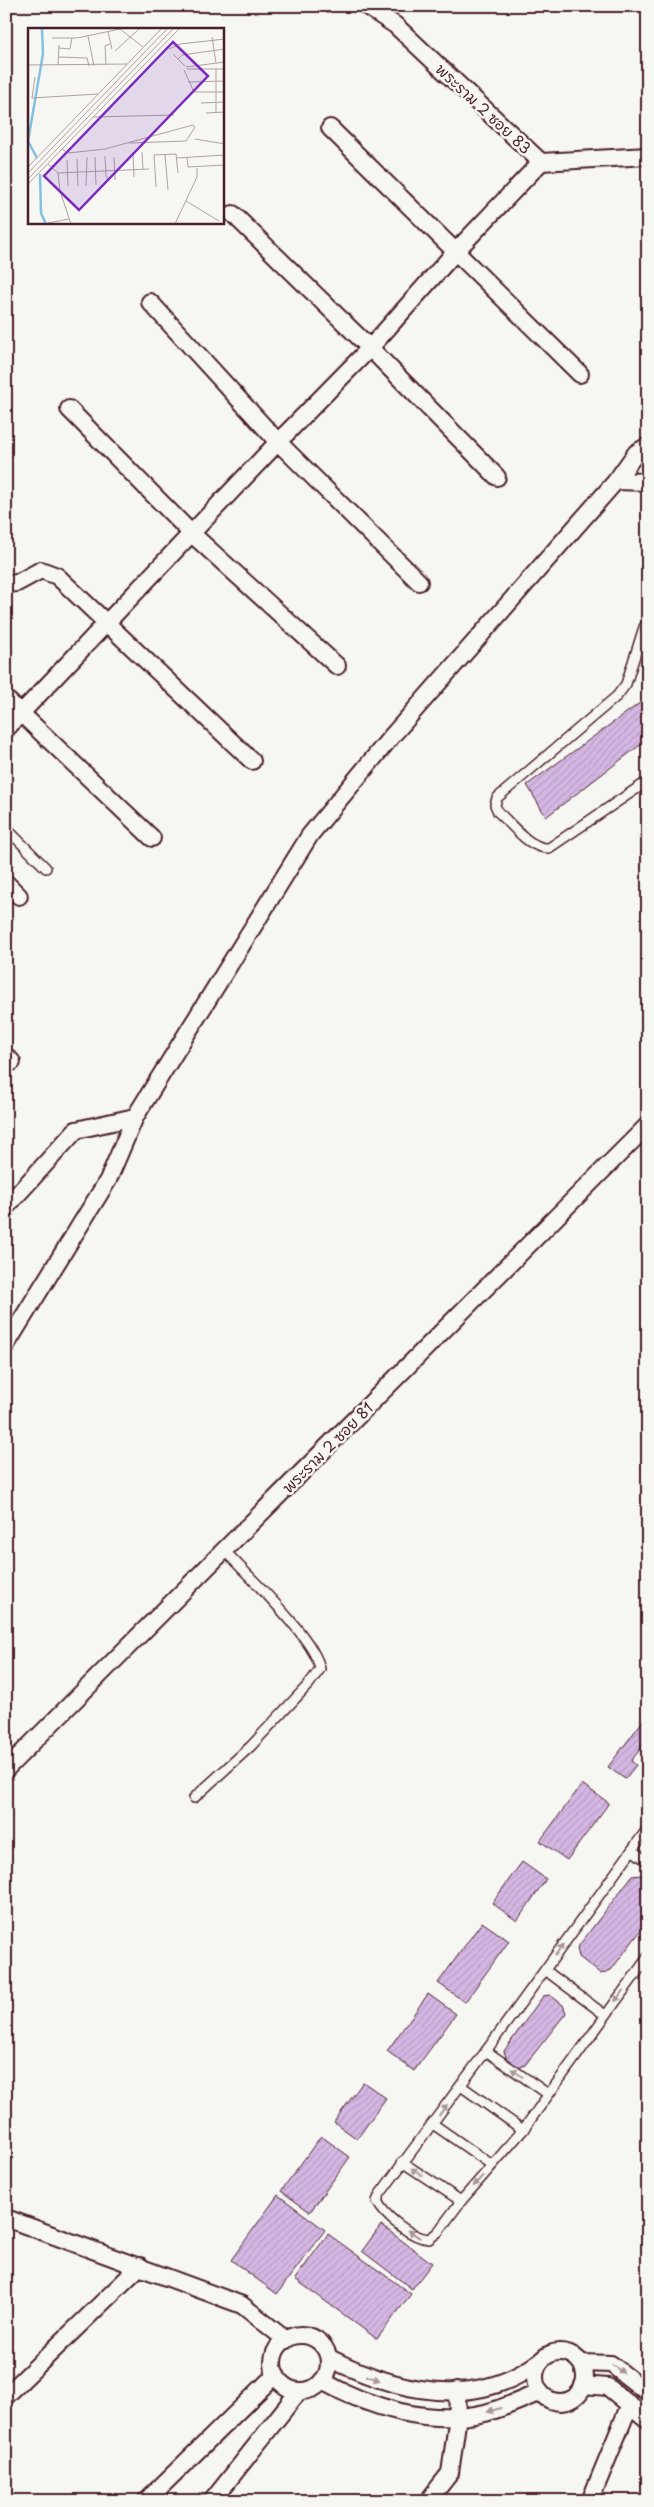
<svg xmlns="http://www.w3.org/2000/svg" width="654" height="2507" font-family="'Playpen Sans','Playpen Sans Thai',sans-serif">
<defs>
<pattern id="building-hatch" width="6" height="6" patternUnits="userSpaceOnUse" patternTransform="scale(1.25)"><rect width="6" height="6" fill="#d5b7e4"/><path d="M-1 1l2-2M0 6l6-6M5 7l2-2" fill="none" stroke="#b89dc4"/></pattern>
</defs>
<rect width="100%" height="100%" fill="#f6f6f2"/>
<filter id="ink" filterUnits="userSpaceOnUse"><feTurbulence type="fractalNoise" baseFrequency=".02" numOctaves="2"/><feDisplacementMap in="SourceGraphic" scale="10" xChannelSelector="R" yChannelSelector="G"/><feConvolveMatrix kernelMatrix="1 2 1 2 8 2 1 2 1" color-interpolation-filters="sRGB"/></filter>
<g filter="url(#ink)">
<g fill="url(#building-hatch)" stroke="#4a1f2b">
<polygon points="648,697 648,739 546,817 527,785"/>
<polygon points="648,1714 648,1739 631,1761 636,1765 625,1779 608,1767"/>
<polygon points="582,1784 609,1803 567,1860 540,1841"/>
<polygon points="522,1862 546,1879 517,1921 492,1903"/>
<polygon points="641,1875 648,1880 648,1921 611,1970 601,1974 579,1957 577,1948 632,1876"/>
<polygon points="482,1922 509,1941 465,2002 438,1983"/>
<polygon points="428,1994 456,2014 414,2071 387,2051"/>
<polygon points="550,1995 563,2005 566,2013 525,2065 519,2068 507,2060 504,2051 543,1996"/>
<polygon points="363,2082 386,2098 357,2139 334,2122"/>
<polygon points="321,2136 350,2157 310,2212 281,2191"/>
<polygon points="278,2195 325,2230 277,2294 231,2260"/>
<polygon points="381,2225 432,2263 412,2289 362,2251"/>
<polygon points="328,2234 411,2294 377,2339 295,2279"/>
</g>
<g fill="none" stroke-linecap="round" stroke-linejoin="round">
<g stroke="#4a1f2b" stroke-width="12">
<g id="service">
<path d="M648,623L644,627L626,684L617,696L497,798L495,805L498,812C512,824 529,849 549,848L648,781"/>
<polyline points="6,828 46,868"/>
<path d="M194,1798L251,1746L309,1684L320,1669C315,1638 247,1575 224,1550"/>
<path d="M648,1828L486,2051L380,2194L377,2201C385,2217 412,2238 429,2239L438,2232L461,2201L523,2130L648,1957"/>
<polyline points="632,1850 648,1862"/>
<polyline points="545,1970 605,2015"/>
<polyline points="486,2051 548,2094"/>
<polyline points="461,2086 523,2130"/>
<polyline points="433,2124 492,2165"/>
<polyline points="402,2162 461,2201"/>
</g>
</g>
<g stroke="#4a1f2b" stroke-width="20">
<g id="minor">
<polyline points="366,6 395,25 541,162 648,156"/>
<polyline points="330,128 580,374"/>
<polyline points="233,214 370,348 497,477"/>
<polyline points="150,302 278,442 419,582"/>
<polyline points="69,409 191,533 337,666"/>
<polyline points="616,481 648,482"/>
<polyline points="6,584 17,583 41,570 57,576 252,761"/>
<polyline points="6,699 152,838"/>
<polyline points="6,729 278,442 370,348 456,251 541,162"/>
<polyline points="6,883 19,896"/>
<polyline points="6,1056 12,1062"/>
<polyline points="6,1207 76,1130 135,1117"/>
<polyline points="6,1345 108,1180 135,1117 310,835 391,737 616,481 636,453 648,446"/>
<polyline points="6,1769 648,1125"/>
<polyline points="6,2218 242,2305 286,2340"/>
<circle cx="301" cy="2363" r="28"/>
<circle cx="560" cy="2377" r="25"/>
<path d="M329,2358C395,2391 474,2411 539,2362"/>
<polyline points="581,2363 611,2364 648,2393"/>
<path d="M322,2381C370,2408 430,2426 485,2413C504,2408 522,2400 540,2392"/>
<polyline points="583,2385 608,2387 648,2420"/>
<polyline points="6,2396 140,2266"/>
<polyline points="146,2501 276,2374"/>
<polyline points="212,2501 299,2391"/>
<polyline points="428,2501 450,2473 458,2416 457,2390"/>
<polyline points="590,2501 630,2404"/>
</g>
</g>
<use href="#service" stroke="#f6f6f2" stroke-width="9"/>
<use href="#minor" stroke="#f6f6f2" stroke-width="16"/>
</g>
<defs><path id="oneway-solid" d="M-6-.8H1V-3.2L6.5 0L1 3.2V.8H-6Z" transform="scale(1.25)"/></defs>
<g fill="#a99598">
<use href="#oneway-solid" transform="translate(559 1950) rotate(-54)"/>
<use href="#oneway-solid" transform="translate(619 1996) rotate(126)"/>
<use href="#oneway-solid" transform="translate(517 2073) rotate(-145)"/>
<use href="#oneway-solid" transform="translate(443 2110) rotate(-54)"/>
<use href="#oneway-solid" transform="translate(417 2172) rotate(-146)"/>
<use href="#oneway-solid" transform="translate(478 2181) rotate(131)"/>
<use href="#oneway-solid" transform="translate(414 2234) rotate(-147)"/>
<use href="#oneway-solid" transform="translate(618 2369) rotate(35)"/>
<use href="#oneway-solid" transform="translate(373 2378) rotate(19)"/>
<use href="#oneway-solid" transform="translate(494 2410) rotate(163)"/>
</g>
</g>
<g text-anchor="middle" dominant-baseline="central" stroke-width="5" stroke-linejoin="round" paint-order="stroke">
<g font-size="15" fill="#4a1f2b" stroke="#f6f6f2">
<text transform="translate(484 108) rotate(43)">พระราม 2 ซอย 83</text>
<text transform="translate(327 1447) rotate(-45)">พระราม 2 ซอย 81</text>
</g>
</g>
<g transform="translate(28 28)">
<rect width="196" height="196" fill="#f6f6f2"/>
<path fill="none" stroke="#82c1e2" stroke-width="2.5" d="M9,130L0,113L15,26L14,1M12,146L13,185L18,196"/>
<path fill="none" stroke="#b1a0a2" stroke-width="1" d="M92,1L115,19M80,4L84,21M60,8L66,38M184,9L188,35M24,10H49L92,1M31,20L42,21L44,10M141,21L152,16L197,11M87,23L111,1M145,26L157,38M31,29L59,30L61,38M150,31L154,27L197,21M0,37L99,36M30,37L31,17M78,37L77,18L82,16M158,39L197,34M159,41H197M188,41V84M156,42L166,64H197M7,49L4,70L70,66M160,54L197,53M173,75L197,74M178,85L197,84M65,89L146,87M167,111L197,116M34,121L40,125L77,121L165,97L167,99L158,113L101,115M114,124L115,141M105,125L106,149M137,127L140,162M77,128L78,148L81,153M67,129L68,157M86,129L87,152M159,129L160,139L197,137M149,130L197,127M49,131L50,158M39,132L40,158M20,136L30,145L32,163L43,196M0,139L133,1M0,145L139,1M30,145L121,141M0,151L145,1M0,156L151,1M58,158L59,129M128,159L126,127L148,126L150,145M158,173L191,193M20,195L41,191M147,196L169,149V140"/>
<path fill="#7b2cbf" fill-opacity="0.15" stroke="#7b2cbf" stroke-width="2.5" d="M145,14L180,48L51,182L16,148Z"/>
<rect width="196" height="196" fill="none" stroke="#4a1f2b" stroke-width="2.5"/>
</g>
<rect width="654" height="2507" fill="none" stroke="#f6f6f2" stroke-width="25"/>
<rect x="12" y="12" width="629" height="2482" fill="none" stroke="#4a1f2b" stroke-width="2" filter="url(#ink)"/>
</svg>
